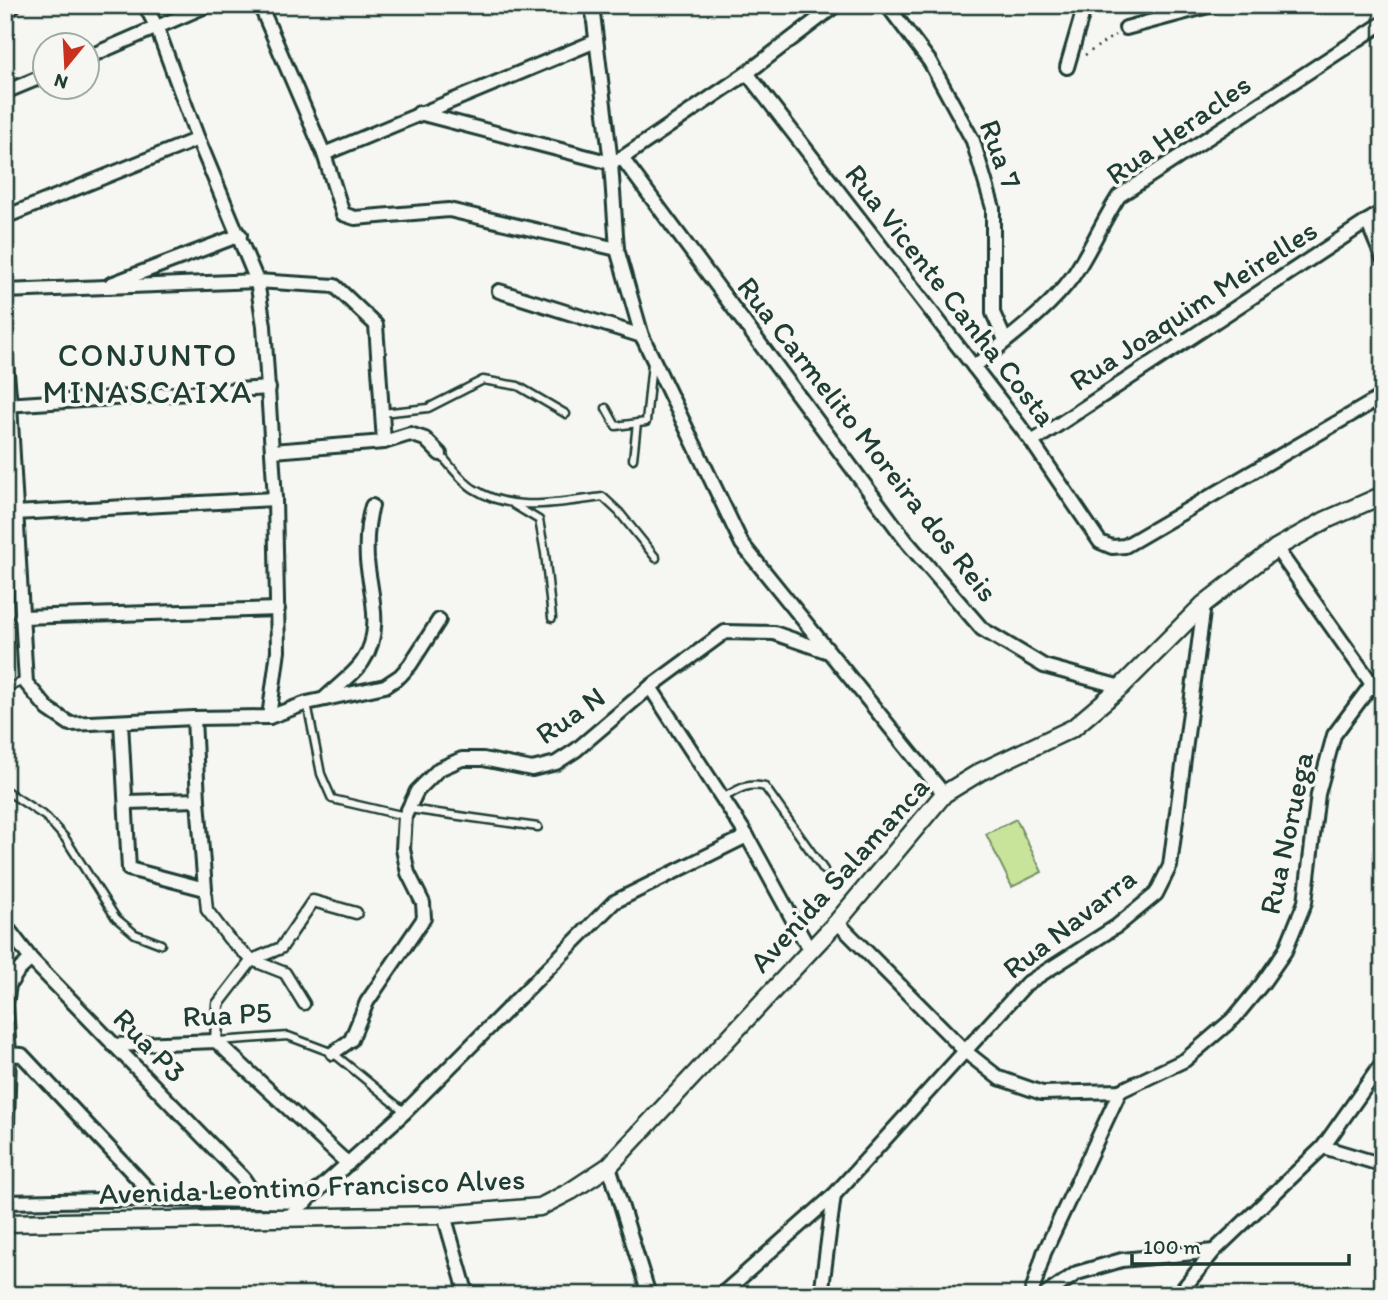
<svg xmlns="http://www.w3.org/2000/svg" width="1388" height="1300" font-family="Itim,sans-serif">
<rect width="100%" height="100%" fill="#f6f6f2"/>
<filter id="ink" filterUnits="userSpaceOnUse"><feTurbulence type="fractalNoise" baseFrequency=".0143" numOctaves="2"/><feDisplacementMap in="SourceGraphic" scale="14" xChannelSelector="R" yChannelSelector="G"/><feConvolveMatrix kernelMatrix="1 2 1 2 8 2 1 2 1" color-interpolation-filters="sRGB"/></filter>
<g filter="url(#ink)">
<polygon fill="#c8e49b" stroke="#749068" stroke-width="2" points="1016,819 1042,872 1012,887 986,834"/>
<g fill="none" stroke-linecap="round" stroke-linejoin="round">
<g stroke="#1f3d34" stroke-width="11">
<g id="service">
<polyline points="606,408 616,426 646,422 652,363"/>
<polyline points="382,413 428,408 483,380 518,386 566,414"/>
<path d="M440,454C450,465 461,481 474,489C513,514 561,502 603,497L619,512L656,558"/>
<polyline points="633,459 637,423"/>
<polyline points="514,505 539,520 545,553 552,618"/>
<polyline points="5,689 26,680"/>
<polyline points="307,703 321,774 332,799 405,816"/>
<polyline points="5,790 46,817 65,838 116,918 135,934 161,944"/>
<path d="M723,798C737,790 748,782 765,787L824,870"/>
<polyline points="409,809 538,827"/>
<polyline points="218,1041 288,1036 333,1053 405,1112"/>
</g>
</g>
<g stroke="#1f3d34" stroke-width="15">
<g id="pedestrian">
<polyline points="205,889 207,910 229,939 252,960 218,1004 216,1041"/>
<polyline points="304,1004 285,973 252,960 281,948 313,901 356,913"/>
</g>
</g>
<g stroke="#1f3d34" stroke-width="18">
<g id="minor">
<polyline points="145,5 157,28 198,139 257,281 264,326 275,499 278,651 269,717"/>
<polyline points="260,5 324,154 343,214 355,218 449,210 617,249"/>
<polyline points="592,5 611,163 617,249 642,336 742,544 944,794"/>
<polyline points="887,5 930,62 973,141 993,208 993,313 1005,340"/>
<polyline points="5,15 14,5"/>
<polyline points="1126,28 1212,5"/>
<polyline points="88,57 208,5"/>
<polyline points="1067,67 1085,5"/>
<polyline points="747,73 1032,442 1100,542 1112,547 1125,546 1383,396"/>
<polyline points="5,92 46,75"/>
<polyline points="419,113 611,163 622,158 747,73 836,5"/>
<polyline points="324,154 596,41"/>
<polyline points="622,158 907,542 982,629 1044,666 1121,687"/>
<polyline points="5,217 198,139"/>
<polyline points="1367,221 1383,259"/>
<polyline points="111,284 240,235"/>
<polyline points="5,291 257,281 335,286 376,325 384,442"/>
<polyline points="499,291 642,336"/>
<polyline points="5,353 10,404 26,683 48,709 70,724 194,718 269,717 307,703 385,686 400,676 410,665 439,620"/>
<path d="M974,367C1007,339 1048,311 1073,276C1090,251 1102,222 1119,196L1383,23"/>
<polyline points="5,405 269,388"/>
<polyline points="1032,442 1383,211"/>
<polyline points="273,451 384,442 410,434 425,439 440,454"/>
<polyline points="5,515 15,513 275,499"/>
<polyline points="1276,548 1372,684"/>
<polyline points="21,617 278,609"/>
<polyline points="650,687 747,836 810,951"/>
<path d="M324,699C335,688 355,674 363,661C384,630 370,592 367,560C366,541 367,523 372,506"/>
<polyline points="121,722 129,869 205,889 198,800 194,718"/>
<polyline points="126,802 198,800"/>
<polyline points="837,922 966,1052 999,1078 1042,1093 1120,1091 1185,1060 1234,1018 1262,984 1285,951 1305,902 1318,794 1334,735 1372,684 1383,680"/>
<polyline points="5,925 31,959 243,1178 258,1200"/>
<polyline points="113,1045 216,1041 348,1164"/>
<polyline points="333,1053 351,1040 367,1002 424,918 423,903 408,873 403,849 405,816 417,791 439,769 462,759 483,759 532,769 556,763 576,750 650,687 725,632 774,633 826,651"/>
<polyline points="5,1054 22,1055 157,1199"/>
<polyline points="1323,1147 1383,1165"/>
<polyline points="609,1166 649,1295"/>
<polyline points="5,1198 9,1054 6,1004 9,985 18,971 31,959"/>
<polyline points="5,1202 157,1199 306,1202"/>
<polyline points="444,1215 467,1295"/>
<polyline points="286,1219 405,1112 614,902 747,836"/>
<polyline points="721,1295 834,1195 1026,984 1117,926 1156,894 1170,866 1204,604"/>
<polyline points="821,1295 834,1195"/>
<polyline points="1031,1295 1044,1253 1120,1091"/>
<polyline points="1045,1295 1077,1273 1122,1260 1214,1251"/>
<polyline points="1178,1295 1214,1251 1323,1147 1383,1062"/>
</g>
</g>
<g stroke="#1f3d34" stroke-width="21">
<polyline id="tertiary" points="5,1223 444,1215 540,1207 571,1191 609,1166 837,922 944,794 980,772 1073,728 1121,687 1204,604 1276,548 1326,520 1383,495"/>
</g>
<polyline stroke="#1f3d34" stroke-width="2.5" stroke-dasharray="2 5" stroke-linecap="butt" points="1085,55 1115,35"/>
<use href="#service" stroke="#f6f6f2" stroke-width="6"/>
<use href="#pedestrian" stroke="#f6f6f2" stroke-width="10"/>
<use href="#minor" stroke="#f6f6f2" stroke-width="12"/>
<use href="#tertiary" stroke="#f6f6f2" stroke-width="16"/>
</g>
</g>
<g text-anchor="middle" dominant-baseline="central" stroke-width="7" stroke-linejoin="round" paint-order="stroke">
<g font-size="30" fill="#1f3d34" stroke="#f6f6f2">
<text transform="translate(1178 129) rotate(-35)">Rua Heracles</text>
<text transform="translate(1001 154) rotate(70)">Rua 7</text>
<text transform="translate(951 295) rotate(52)">Rua Vicente Canha Costa</text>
<text transform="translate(1193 305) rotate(-33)">Rua Joaquim Meirelles</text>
<text transform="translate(868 439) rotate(52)">Rua Carmelito Moreira dos Reis</text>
<text transform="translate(570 715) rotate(-35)">Rua N</text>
<text transform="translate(1286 833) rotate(-78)">Rua Noruega</text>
<text transform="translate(839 874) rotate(-48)">Avenida Salamanca</text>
<text transform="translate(1069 923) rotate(-38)">Rua Navarra</text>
<text transform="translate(227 1014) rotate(-3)">Rua P5</text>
<text transform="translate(150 1045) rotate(46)">Rua P3</text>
<text transform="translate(312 1186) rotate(-2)">Avenida Leontino Francisco Alves</text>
</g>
<g font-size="32" letter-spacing="2" fill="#1f3d34" stroke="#f6f6f2">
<text x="148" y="355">CONJUNTO<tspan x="148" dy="37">MINASCAIXA</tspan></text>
</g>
</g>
<rect width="1388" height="1300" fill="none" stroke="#f6f6f2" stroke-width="28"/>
<rect x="14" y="14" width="1360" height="1272" fill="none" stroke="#1f3d34" stroke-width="2.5" filter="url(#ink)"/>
<g transform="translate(66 66) rotate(198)"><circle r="33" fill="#f6f6f2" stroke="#a0aca6" stroke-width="2"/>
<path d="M0-5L12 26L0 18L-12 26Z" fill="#c8321e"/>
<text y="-10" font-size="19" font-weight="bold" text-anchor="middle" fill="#1f3d34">N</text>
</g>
<path d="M1132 1254v10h217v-10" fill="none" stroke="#1f3d34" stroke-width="3.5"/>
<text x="1143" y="1254" font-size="21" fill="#1f3d34" stroke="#f6f6f2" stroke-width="5" paint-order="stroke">100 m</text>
</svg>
